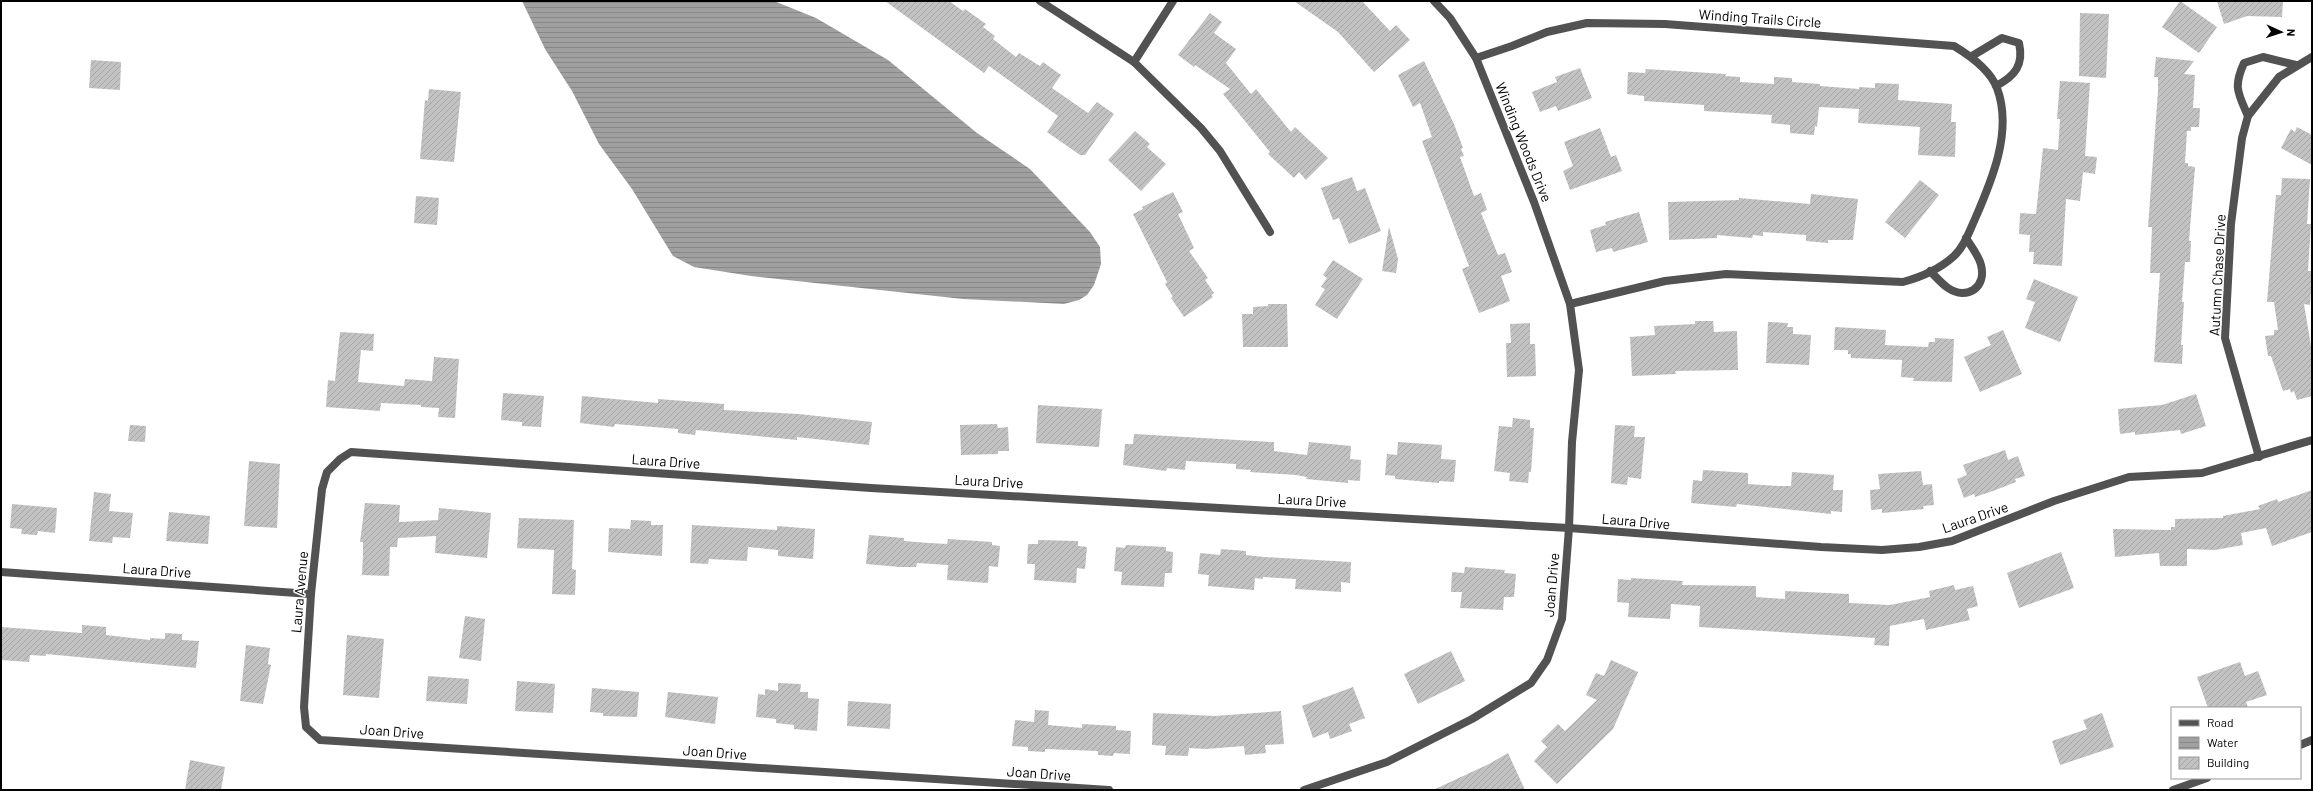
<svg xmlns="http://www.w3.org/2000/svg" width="2313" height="791" font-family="Barlow,sans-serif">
<defs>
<pattern id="water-rules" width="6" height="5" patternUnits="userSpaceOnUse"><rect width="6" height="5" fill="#a0a0a0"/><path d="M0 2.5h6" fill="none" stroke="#888"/></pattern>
<pattern id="building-hatch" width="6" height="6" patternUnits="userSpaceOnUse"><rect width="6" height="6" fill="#c2c2c2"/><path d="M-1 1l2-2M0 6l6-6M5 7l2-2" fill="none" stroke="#a5a5a5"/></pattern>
</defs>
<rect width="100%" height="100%" fill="#fff"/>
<polygon fill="url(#water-rules)" points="522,1 774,1 816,18 888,60 977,133 1030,169 1090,232 1100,247 1101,264 1094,285 1087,295 1079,300 1064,304 963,299 751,276 694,267 673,256 632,189 599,144 572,91 545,49"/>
<g fill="url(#building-hatch)">
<polygon points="885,1 949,1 963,11 965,9 986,24 983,27 995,36 993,39 1016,57 1019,53 1040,66 1043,62 1061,75 1052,88 1088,113 1097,102 1114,114 1085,155 1080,155 1047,132 1058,116 989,66 984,73"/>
<polygon points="1294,1 1362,1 1390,31 1396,25 1410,40 1374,72 1338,32"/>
<polygon points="2180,1 2217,27 2199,53 2162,27"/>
<polygon points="2217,1 2283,1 2282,17 2247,16 2224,24"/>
<polygon points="1210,13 1222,22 1214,33 1236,49 1226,63 1251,94 1256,89 1291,132 1295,127 1328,158 1306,180 1299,172 1294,178 1268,154 1270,152 1223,94 1230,89 1195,65 1194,67 1178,55"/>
<polygon points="2080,13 2109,14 2106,78 2079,76"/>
<polygon points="2156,57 2194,61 2184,74 2195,75 2193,108 2200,108 2199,127 2191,127 2191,131 2187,131 2185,163 2188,163 2188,166 2195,167 2189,241 2191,241 2190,262 2185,262 2182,302 2184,302 2181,345 2183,345 2182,364 2154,362 2160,273 2150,273 2152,227 2148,227 2158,91 2158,77 2154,77"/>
<polygon points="91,60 121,62 120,90 89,88"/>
<polygon points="1424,61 1454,124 1463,148 1461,149 1464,156 1460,157 1474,196 1481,193 1487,210 1481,213 1498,255 1505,253 1512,272 1501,276 1510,301 1479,313 1462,269 1469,266 1422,141 1432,137 1420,103 1413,107 1398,75"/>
<polygon points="1580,68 1592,98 1558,111 1556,106 1540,112 1532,92 1557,82 1555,77"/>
<polygon points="1646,69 1726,74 1725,76 1740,77 1740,82 1774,84 1774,77 1792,78 1792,82 1820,84 1820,86 1859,89 1859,87 1875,88 1875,83 1899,84 1898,100 1952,104 1951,122 1956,122 1955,157 1918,155 1920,127 1858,123 1859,109 1819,107 1817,127 1815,126 1814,135 1790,133 1790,125 1771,123 1772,115 1704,111 1704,105 1644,101 1644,96 1627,94 1628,72 1645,73"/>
<polygon points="2060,81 2090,83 2085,156 2097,157 2095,174 2083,172 2080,201 2066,199 2062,266 2033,264 2034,252 2029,252 2030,235 2019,234 2020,213 2036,214 2043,148 2058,150 2060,119 2057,119"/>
<polygon points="429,89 461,92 454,162 420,159 425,100 428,101"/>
<polygon points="2297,127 2312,135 2312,165 2281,148 2291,129 2295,132"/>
<polygon points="1600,128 1611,157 1616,155 1622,171 1570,190 1563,171 1573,166 1564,142"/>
<polygon points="1135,131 1150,144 1147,147 1166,164 1141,191 1108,160"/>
<polygon points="1352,177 1357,191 1365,188 1381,231 1349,244 1339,218 1333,220 1321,188"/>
<polygon points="2282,178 2310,179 2307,224 2311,224 2308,271 2312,271 2312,275 2310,305 2304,304 2312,352 2312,396 2297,400 2294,391 2291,393 2290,389 2283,391 2271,356 2268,356 2265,336 2274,335 2274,330 2278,330 2274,302 2267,302 2276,195 2281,195"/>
<polygon points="1920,180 1939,195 1905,238 1885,222"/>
<polygon points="1173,192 1183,212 1178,214 1194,248 1189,251 1208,278 1205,280 1214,293 1211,295 1213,297 1184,317 1171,298 1173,297 1165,284 1167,282 1133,214 1143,209 1142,207"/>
<polygon points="1811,194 1858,199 1853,240 1828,240 1828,243 1806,241 1806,235 1763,232 1763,236 1753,235 1752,238 1717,235 1717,238 1669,240 1668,202 1739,200 1739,198 1810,204"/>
<polygon points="416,196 439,198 437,225 414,223"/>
<polygon points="1639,212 1648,242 1613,252 1612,248 1596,252 1590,230 1606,225 1605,222"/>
<polygon points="1389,227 1398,259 1396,273 1382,271"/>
<polygon points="1333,260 1363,279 1337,319 1315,305 1325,289 1321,287 1327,278 1323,275"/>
<polygon points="2034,279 2078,297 2060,342 2025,328 2035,302 2026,299"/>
<polygon points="1268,304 1287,304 1288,347 1243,347 1242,314 1253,314 1253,307 1268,306"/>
<polygon points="1695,321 1713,321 1714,332 1737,331 1738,370 1675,371 1676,374 1632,376 1630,337 1655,335 1654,326 1695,324"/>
<polygon points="1768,322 1788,323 1787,327 1793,327 1793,334 1811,335 1809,365 1766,363"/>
<polygon points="1530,323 1530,344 1535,344 1536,376 1507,377 1506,343 1511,343 1510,324"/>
<polygon points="1835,327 1886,330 1885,345 1928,347 1929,342 1935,342 1935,338 1954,339 1952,382 1913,381 1914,378 1901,377 1902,360 1851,358 1851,354 1848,354 1848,350 1834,350"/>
<polygon points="2003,330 2022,374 1980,392 1964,357 1991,345 1987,337"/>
<polygon points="340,332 374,334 373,351 361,350 358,382 404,386 405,379 432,381 434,357 459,359 455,418 438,417 439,408 421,407 421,405 381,403 380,411 326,407 328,380 335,381"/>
<polygon points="503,393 544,396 541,427 522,426 522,422 501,420"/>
<polygon points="2196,394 2206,426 2181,434 2180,430 2135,435 2135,432 2120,434 2118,409 2162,405"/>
<polygon points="582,396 658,403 658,399 724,404 724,410 799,414 872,422 869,445 797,437 797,440 696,430 695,435 678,433 678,429 615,424 614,427 580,423"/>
<polygon points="1038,405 1102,409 1099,447 1036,443"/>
<polygon points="1513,418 1530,420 1530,428 1534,428 1531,472 1529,472 1528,483 1509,481 1510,473 1494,471 1499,426 1512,427"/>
<polygon points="997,424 998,428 1008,427 1009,451 998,451 998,454 961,455 960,425"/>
<polygon points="130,425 146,426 145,442 128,441"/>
<polygon points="1615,425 1635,426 1634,437 1645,437 1641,479 1628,477 1627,485 1611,483"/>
<polygon points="1134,434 1274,442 1274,451 1307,455 1309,442 1351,446 1350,459 1361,460 1360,481 1348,480 1348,483 1306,479 1307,477 1296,475 1250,472 1251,470 1236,469 1236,464 1186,461 1185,470 1167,468 1166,471 1123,465 1125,444 1133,444"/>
<polygon points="1398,442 1442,445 1441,459 1456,460 1454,482 1439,481 1439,483 1395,479 1395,476 1385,475 1387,454 1397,455"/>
<polygon points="2005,450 2008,460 2018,456 2025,476 2015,479 2016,482 1993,491 1975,497 1974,494 1964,498 1957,479 1967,475 1963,465"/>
<polygon points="249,461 280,464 277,528 244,526"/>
<polygon points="1703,470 1748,473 1748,484 1779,486 1791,486 1792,472 1834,475 1833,490 1843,490 1842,512 1831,511 1831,514 1737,504 1736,507 1691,503 1693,480 1702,481"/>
<polygon points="1921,471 1923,485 1932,484 1934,505 1923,506 1924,509 1882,513 1882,509 1871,510 1870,490 1880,489 1878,474"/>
<polygon points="2312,490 2312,532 2272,546 2266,528 2241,533 2243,545 2215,550 2187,549 2187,566 2160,566 2159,553 2115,557 2113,529 2171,530 2171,527 2175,527 2175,519 2223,518 2223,516 2260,509 2258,506 2277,499 2278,502"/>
<polygon points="94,492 111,494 109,511 133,513 130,538 113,537 112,543 89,541"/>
<polygon points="365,503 400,505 399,522 438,520 439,508 491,513 487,558 435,553 436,536 398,538 397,547 390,547 389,576 362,575 363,553 363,542 360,542"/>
<polygon points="12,504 57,508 55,533 38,531 37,535 21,534 22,529 10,528"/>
<polygon points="169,512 210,516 208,544 166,541"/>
<polygon points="519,518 574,520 572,569 576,570 575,595 552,594 554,550 517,548"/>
<polygon points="631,520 651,521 651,525 663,525 662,556 608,552 609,528 630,529"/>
<polygon points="692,525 777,530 777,526 815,529 813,559 778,556 778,550 748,547 747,561 709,559 708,564 690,563"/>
<polygon points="869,535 904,538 904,541 929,543 947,544 948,539 992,542 992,545 1000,546 998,567 989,566 988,583 947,580 948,565 917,563 916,567 900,567 866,564"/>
<polygon points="1038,540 1078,541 1078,546 1087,547 1085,569 1077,568 1076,583 1034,580 1035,564 1027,564 1028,544 1038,544"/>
<polygon points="1126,545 1166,547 1166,551 1173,552 1172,573 1165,573 1164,587 1121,585 1122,572 1114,571 1116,547 1125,548"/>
<polygon points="1221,549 1246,551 1246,555 1264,557 1351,562 1350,583 1341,582 1341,592 1295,589 1296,579 1263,577 1263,579 1255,578 1254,590 1208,586 1209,575 1198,574 1200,553 1220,555"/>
<polygon points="2061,552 2074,588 2019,608 2007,573"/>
<polygon points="1465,567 1505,570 1504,573 1516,574 1514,597 1504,597 1503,610 1460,608 1462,592 1451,592 1452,572 1464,573"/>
<polygon points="1631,578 1683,581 1682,585 1756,586 1756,597 1785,599 1785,591 1849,594 1849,603 1890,605 1930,597 1929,591 1954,585 1955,590 1973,586 1978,606 1967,609 1970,620 1926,630 1924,619 1890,626 1889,646 1874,645 1875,638 1699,627 1700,606 1671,604 1670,619 1628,617 1629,603 1617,602 1618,579 1631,580"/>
<polygon points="465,616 485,619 481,661 459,658"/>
<polygon points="82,625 106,627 106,635 150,640 150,638 165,639 165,633 182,634 182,640 199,641 196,668 46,654 46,656 30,655 29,662 1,660 1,627 82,633"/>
<polygon points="347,635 384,639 379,698 343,695"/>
<polygon points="246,645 270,648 268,664 271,665 263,704 240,701"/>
<polygon points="1451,651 1465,681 1418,704 1404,674"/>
<polygon points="1611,660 1638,672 1613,729 1557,784 1534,761 1547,747 1541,741 1558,724 1565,731 1597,700 1586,695 1596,673 1604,676"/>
<polygon points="2240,662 2245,676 2258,671 2267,695 2246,702 2248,708 2208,708 2197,677"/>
<polygon points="428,676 469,679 467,704 426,701"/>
<polygon points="517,681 555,684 553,713 515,711"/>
<polygon points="778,683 801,684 800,692 808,692 808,698 819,699 817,731 794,729 794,725 776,723 776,719 756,717 758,694 765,695 765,689 778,691"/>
<polygon points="1353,687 1365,718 1349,724 1352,731 1330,739 1328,732 1313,738 1302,706"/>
<polygon points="592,688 639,692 637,717 603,716 603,713 590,712"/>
<polygon points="668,692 718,697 715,724 665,717"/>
<polygon points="848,701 891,704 890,729 847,726"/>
<polygon points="1035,710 1049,711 1048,725 1082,728 1082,724 1116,726 1116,730 1131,731 1130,754 1114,753 1113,756 1098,755 1098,751 1045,749 1045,752 1028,751 1028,747 1012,746 1015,720 1034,722"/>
<polygon points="1281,711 1284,744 1265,745 1266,753 1245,755 1244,746 1206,749 1189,748 1188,756 1165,755 1166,746 1152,745 1153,713 1215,716"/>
<polygon points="2102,713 2114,747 2060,765 2052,741 2087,729 2083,720"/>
<polygon points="1508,753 1525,790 1433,790 1489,764"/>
<polygon points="190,760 225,767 221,790 185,790"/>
</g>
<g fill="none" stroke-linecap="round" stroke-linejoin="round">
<g stroke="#525252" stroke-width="8">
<polyline points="1040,1 1134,62 1201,128 1220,151 1270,232"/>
<path d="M1972,56L2002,38L2019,43C2024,65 2015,76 1996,86"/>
<path d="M1476,58L1512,46L1547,32L1587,23L1665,24L1954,46C1969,55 1990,70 1997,88C2013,131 1992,180 1975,219C1969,232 1964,247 1954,256C1940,269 1921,277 1903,282L1726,274L1665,281L1570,304"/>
<polyline points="1134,62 1173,1"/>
<path d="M2248,116C2238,93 2233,87 2244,63L2263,57L2296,65"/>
<path d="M1930,271C1936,277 1942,284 1948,288C1967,301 1987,287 1981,265C1979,256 1971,246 1966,238"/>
<polyline points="2259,457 2225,338 2231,224 2242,138 2248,116 2279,77 2312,57"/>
<polyline points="1,572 311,594"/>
<polyline points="2300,745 2312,740"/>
<polyline points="1109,790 320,740 306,727 304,707 311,594 322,489 327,472 340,459 351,452 871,488 1569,528 1821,547 1882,550 1919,547 1952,541 2054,501 2129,477 2202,473 2312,440"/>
<polyline points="1304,790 1387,762 1472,719 1531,683 1547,660 1562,619 1569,528 1572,442 1579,370 1570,304 1534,202 1476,58 1450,18 1434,1"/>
<polyline points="2173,790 2207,778"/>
</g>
</g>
<g text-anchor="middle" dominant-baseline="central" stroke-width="3" stroke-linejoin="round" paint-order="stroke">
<g font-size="14" fill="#000" stroke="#fff">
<text transform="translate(1760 18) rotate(4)">Winding Trails Circle</text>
<text transform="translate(1524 142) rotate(68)">Winding Woods Drive</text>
<text transform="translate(2217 275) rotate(-87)">Autumn Chase Drive</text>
<text transform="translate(666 461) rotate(4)">Laura Drive</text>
<text transform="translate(989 481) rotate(3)">Laura Drive</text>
<text transform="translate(1312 500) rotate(3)">Laura Drive</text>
<text transform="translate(1975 517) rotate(-19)">Laura Drive</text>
<text transform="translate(1636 521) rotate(5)">Laura Drive</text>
<text transform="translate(157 570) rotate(4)">Laura Drive</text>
<text transform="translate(1551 585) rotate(-85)">Joan Drive</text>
<text transform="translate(299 592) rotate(-85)">Laura Avenue</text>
<text transform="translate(392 731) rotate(4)">Joan Drive</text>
<text transform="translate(715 752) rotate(4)">Joan Drive</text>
<text transform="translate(1039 773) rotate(4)">Joan Drive</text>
</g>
</g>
<rect width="2313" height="791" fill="none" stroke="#000000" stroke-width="4"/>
<rect x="2171" y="707" width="130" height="72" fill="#ffffff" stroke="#999999"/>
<rect x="2179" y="720" width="20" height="6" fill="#525252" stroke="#999999"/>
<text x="2207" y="727" font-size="12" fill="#000000">Road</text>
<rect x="2179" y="737" width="20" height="12" fill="url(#water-rules)" stroke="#999999"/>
<text x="2207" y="747" font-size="12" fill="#000000">Water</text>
<rect x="2179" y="757" width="20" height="12" fill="url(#building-hatch)" stroke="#999999"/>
<text x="2207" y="767" font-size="12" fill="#000000">Building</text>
<g transform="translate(2281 32) rotate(93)" stroke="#ffffff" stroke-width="3" paint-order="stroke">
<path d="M0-3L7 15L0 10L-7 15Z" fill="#000000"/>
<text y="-6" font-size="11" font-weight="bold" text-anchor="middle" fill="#000000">N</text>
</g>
</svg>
